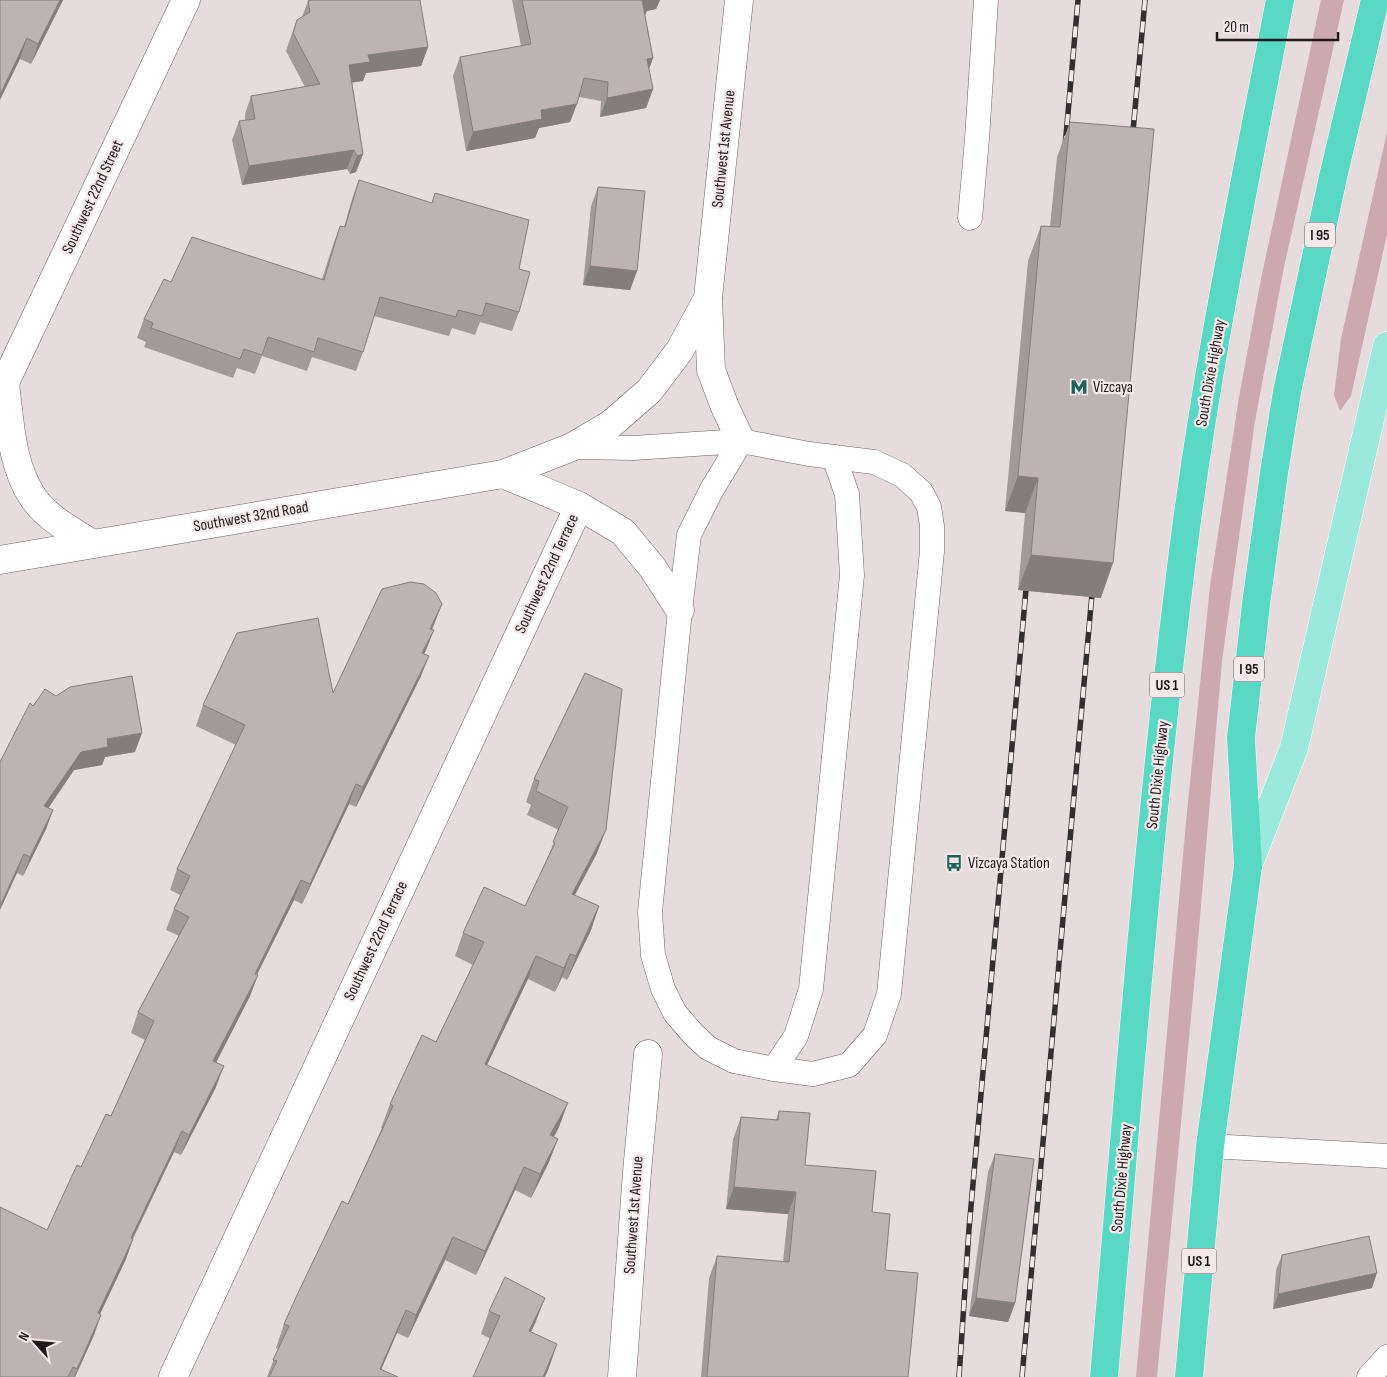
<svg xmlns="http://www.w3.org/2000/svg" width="1387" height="1377" font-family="'Sofia Sans Condensed',sans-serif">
<rect width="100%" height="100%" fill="#e6dbdd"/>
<g fill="#cda8af">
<polygon points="1321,0 1344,0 1284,267 1255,421 1222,661 1195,975 1157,1377 1136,1377 1186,822 1210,586 1239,397 1261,279"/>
<polygon points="1387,132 1387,234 1351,396 1340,411 1334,395 1341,339"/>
</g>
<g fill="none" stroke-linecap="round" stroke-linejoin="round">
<g stroke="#6b6162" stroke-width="25">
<g id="lane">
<polyline points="970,218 977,139 986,0"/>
<polyline points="572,447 633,448 741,441 809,454 874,462 902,475 921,492 929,507 932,526 932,551 889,994 875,1035 849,1065 813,1074 774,1069 734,1061 708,1048 693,1034 675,1013 663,989 653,955 650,912 680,610 689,535 711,491 741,441"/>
<polyline points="774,1069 796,1036 811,989 852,575 847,494 834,457"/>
<polyline points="1210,1146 1387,1156"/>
<polyline points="1369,1377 1387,1357"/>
</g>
</g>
<g stroke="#6b6162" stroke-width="29">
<g id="street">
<polyline points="739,0 708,298 711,370 725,407 741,441"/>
<path d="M5,383C10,422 11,466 34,499C48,519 73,531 92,544"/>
<polyline points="0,393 186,0"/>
<polyline points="503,474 579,506 623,532 652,567 680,610"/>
<polyline points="0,560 503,474 572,447 611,424 649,391 680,350 708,298"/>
<polyline points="173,1377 579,506"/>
<polyline points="622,1377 637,1172 648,1054"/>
</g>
</g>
<g stroke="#fff" stroke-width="29">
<polyline id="primary" points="1248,866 1294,748 1387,346"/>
</g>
<g stroke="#fff" stroke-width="29">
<g id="highway">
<path d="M1104,1377C1127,1115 1146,853 1178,592C1201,393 1242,196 1280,0"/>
<polyline points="1189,1377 1210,1146 1248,866 1241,738 1256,604 1274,473 1287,392 1333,177 1375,0"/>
</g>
</g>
<use href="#lane" stroke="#fff" stroke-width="24"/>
<use href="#street" stroke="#fff" stroke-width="28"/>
<use href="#primary" stroke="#9be8dc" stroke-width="28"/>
<use href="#highway" stroke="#59d9c5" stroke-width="28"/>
<g stroke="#332e2f" stroke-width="5.5">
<g id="rail">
<polyline points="1132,142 1145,0"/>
<polyline points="1065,147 1078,0"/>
<polyline points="959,1377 969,1229 1027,578"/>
<polyline points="1022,1377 1093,583"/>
</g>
</g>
<use href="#rail" stroke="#f4e8ea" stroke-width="4" stroke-dasharray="11" stroke-linecap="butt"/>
</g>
<g fill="#a3999b">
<polygon points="0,0 63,0 31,64 20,59"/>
<polygon points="512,0 660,0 656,9 647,11 645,15 653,58 649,69 653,89 646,108 600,117 601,101 579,97 570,122 539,128 535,138 466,151 453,76 460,57 521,46"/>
<polygon points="308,1 428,47 421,66 366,73 363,81 352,82 363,154 356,172 350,174 347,169 242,185 232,140 239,121 245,120 245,114 251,96 305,87 286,51 290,39 297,20 302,17"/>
<polygon points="1070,122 1101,598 1018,590 1025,513 1005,511 1028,261 1041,226 1050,227 1057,157"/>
<polygon points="359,180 432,203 435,193 519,269 519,312 512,331 480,322 475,335 452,328 449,336 374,316 363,352 356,371 312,357 307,371 262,356 255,374 237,368 233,378 144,347 146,342 137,338 144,319 171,282 322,279 333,245 340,226 344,227 352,199"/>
<polygon points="598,187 637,271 630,290 583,285 591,206"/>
<polygon points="442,604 432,630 426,650 424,654 421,676 356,807 349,804 302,904 294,900 257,975 250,996 216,1063 216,1087 181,1155 174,1152 133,1239 126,1259 100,1314 94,1335 75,1377 0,1377 47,1230 81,1167 111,1116 145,1040 131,1033 138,1012 179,936 166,930 174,909 180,895 170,890 177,869 236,745 196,726 203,705 333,693"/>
<polygon points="585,673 597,853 575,895 599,906 591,930 567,980 562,977 555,992 528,979 487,1065 559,1127 554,1137 549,1162 531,1198 515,1190 476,1275 445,1260 408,1338 397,1333 381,1369 398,1377 267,1377 278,1349 276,1348 284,1324 348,1204 382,1128 381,1128 390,1104 436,1042 473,965 455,956 463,933 525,906 547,859 559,830 527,815 531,805 526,802 534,779"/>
<polygon points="56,696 135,752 105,757 102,765 74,770 48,808 53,810 46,829 23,876 17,873 33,706"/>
<polygon points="779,1111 805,1165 872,1212 908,1377 701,1377 709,1278 717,1256 783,1262 788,1214 726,1209 733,1139 741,1117 776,1120"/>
<polygon points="995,1154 1015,1303 1008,1322 969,1316 988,1172"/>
<polygon points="1282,1255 1372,1288 1273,1309 1276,1270"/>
<polygon points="489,1311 536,1321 531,1332 549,1368 481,1334"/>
</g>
<g fill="#847d7e">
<polygon points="60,0 63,0 31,64 38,44"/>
<polygon points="641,0 660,0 656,9 647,11 645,15"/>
<polygon points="27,38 20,59 0,100 0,95"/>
<polygon points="428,47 421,66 366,73 363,81 342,84 349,65 368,55"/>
<polygon points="653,58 646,77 647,59"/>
<polygon points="653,89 646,108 600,117 607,98"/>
<polygon points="577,104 570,122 539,128 535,138 466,151 473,132 541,110"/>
<polygon points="354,150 347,169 242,185 249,166"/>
<polygon points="363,154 356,172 350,174 357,156"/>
<polygon points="590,266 637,271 630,290 583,285"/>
<polygon points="1018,476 1038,478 1025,513 1005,511"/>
<polygon points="1031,555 1113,563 1101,598 1018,590"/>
<polygon points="442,604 434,624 422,650 430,629"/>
<polygon points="434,630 426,650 414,674 422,653"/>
<polygon points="429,656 421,676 356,807 363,787"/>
<polygon points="142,733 135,752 105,757 102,765 74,770 37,825 44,806 81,752 107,739"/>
<polygon points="356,784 349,804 302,904 310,884"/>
<polygon points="53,810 46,829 23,876 30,857"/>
<polygon points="606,830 597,853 563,917 572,894"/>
<polygon points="24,854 17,873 0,910 0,906"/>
<polygon points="301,880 294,900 247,994 255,974"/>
<polygon points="599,906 591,930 567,980 576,956"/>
<polygon points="570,954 562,977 555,992 564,968"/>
<polygon points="536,956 528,979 476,1088 485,1064"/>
<polygon points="258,975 250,996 206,1082 213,1061"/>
<polygon points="224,1066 216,1087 181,1155 189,1135"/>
<polygon points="568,1103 559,1127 541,1159 550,1135"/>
<polygon points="182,1131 174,1152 123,1258 131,1238"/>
<polygon points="558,1139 549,1162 531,1198 540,1174"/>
<polygon points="524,1167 515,1190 476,1275 485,1251"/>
<polygon points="734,1187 796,1192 788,1214 726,1209"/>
<polygon points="453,1237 445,1260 408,1338 416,1315"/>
<polygon points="133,1239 126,1259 91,1333 98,1313"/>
<polygon points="1377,1273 1372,1288 1273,1309 1278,1294"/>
<polygon points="545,1298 536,1321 520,1355 529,1331"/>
<polygon points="976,1298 1015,1303 1008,1322 969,1316"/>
<polygon points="406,1310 397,1333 378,1377 380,1369"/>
<polygon points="101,1315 94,1335 75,1377 74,1377"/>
<polygon points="557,1344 549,1368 545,1377 543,1377"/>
</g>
<g fill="#bdb2b4" stroke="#847d7e">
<polygon points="0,0 60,0 38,44 27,38 0,95"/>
<polygon points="312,0 420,0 428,47 368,55 370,62 349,65 363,154 357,156 354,150 249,166 239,121 255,119 251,96 320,84 293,33 297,20 310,12 308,1"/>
<polygon points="522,0 642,0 653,58 647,59 653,89 607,98 608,82 584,78 577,104 541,110 542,119 473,132 460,57 531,44"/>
<polygon points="1070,122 1154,129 1113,563 1031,555 1038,478 1018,476 1041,226 1060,227"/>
<polygon points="359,180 432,203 435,193 529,220 519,269 530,272 519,312 486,303 482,316 458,310 456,317 380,297 363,352 318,338 314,352 268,337 262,355 244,349 240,359 151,328 153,323 144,319 164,279 171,282 192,237 324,280 340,226 345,227"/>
<polygon points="598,187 645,191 637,271 590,266"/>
<polygon points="410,582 424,584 436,593 442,604 430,629 434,630 422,653 429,656 363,787 356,784 310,884 301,880 255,974 258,975 213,1061 224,1066 189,1135 182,1131 131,1238 133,1239 98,1313 101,1315 77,1369 73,1367 68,1377 0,1377 0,1207 47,1230 77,1165 81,1167 106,1114 111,1116 154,1021 138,1012 189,917 174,909 190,876 177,869 245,725 203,705 237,633 318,618 333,693 382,589"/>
<polygon points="585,673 622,689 606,830 572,894 599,906 576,956 570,954 564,968 536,956 485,1064 568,1103 550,1135 558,1139 540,1174 524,1167 485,1251 453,1237 416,1315 406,1310 380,1369 398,1377 269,1377 277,1361 273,1360 289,1326 284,1324 297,1295 342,1201 348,1204 393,1106 390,1104 422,1035 436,1042 484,942 463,933 484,887 525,906 555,843 553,842 568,807 536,791 539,781 534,779"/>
<polygon points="132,676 142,733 107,739 108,747 81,752 44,806 53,810 30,857 24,854 0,906 0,762 30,703 33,706 45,689 56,696 70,687"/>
<polygon points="779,1111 810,1113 805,1165 876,1171 872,1212 890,1214 885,1270 918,1273 908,1377 707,1377 717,1256 789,1262 796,1192 734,1187 741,1117 778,1120"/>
<polygon points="995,1154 1034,1159 1015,1303 976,1298"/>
<polygon points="1369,1236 1377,1273 1278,1294 1282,1255"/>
<polygon points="505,1277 545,1298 529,1331 557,1344 543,1377 473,1377 500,1316 489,1311"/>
</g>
<defs>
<g id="metro-bare" transform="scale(1.35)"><path d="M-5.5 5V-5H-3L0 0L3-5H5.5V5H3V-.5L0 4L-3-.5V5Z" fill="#196358" stroke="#f4e8ea" stroke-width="2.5" paint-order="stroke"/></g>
<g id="bus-bare" transform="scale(1.35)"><path d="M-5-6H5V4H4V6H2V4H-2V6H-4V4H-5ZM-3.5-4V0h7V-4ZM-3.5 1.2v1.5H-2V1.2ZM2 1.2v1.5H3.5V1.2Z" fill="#196358" stroke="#f4e8ea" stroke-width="2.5" paint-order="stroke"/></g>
</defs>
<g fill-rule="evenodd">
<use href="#metro-bare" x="1079" y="387"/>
<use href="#bus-bare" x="954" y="863"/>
</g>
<g text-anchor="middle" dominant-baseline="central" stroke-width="4.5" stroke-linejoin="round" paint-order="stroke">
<g fill="#f4e8ea" stroke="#5e5859" stroke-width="1">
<rect x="1305" y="222.5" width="30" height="25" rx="4"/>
<rect x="1234" y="656.5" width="30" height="25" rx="4"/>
<rect x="1149.5" y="672.5" width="35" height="25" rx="4"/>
<rect x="1181.5" y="1248.5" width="35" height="25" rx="4"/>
</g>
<g font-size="15" font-weight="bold" fill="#1e1a1b">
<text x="1320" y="235">I 95</text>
<text x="1249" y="669">I 95</text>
<text x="1167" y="685">US 1</text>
<text x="1199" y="1261">US 1</text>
</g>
<g font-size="16" fill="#1e1a1b" stroke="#f4e8ea">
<text transform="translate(724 149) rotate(-84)">Southwest 1st Avenue</text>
<text transform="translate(93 197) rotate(-65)">Southwest 22nd Street</text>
<text transform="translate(1211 373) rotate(-80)">South Dixie Highway</text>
<text transform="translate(251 517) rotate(-10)">Southwest 32nd Road</text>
<text transform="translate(547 574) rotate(-65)">Southwest 22nd Terrace</text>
<text transform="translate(1158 775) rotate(-84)">South Dixie Highway</text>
<text transform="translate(376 941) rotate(-65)">Southwest 22nd Terrace</text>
<text transform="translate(1122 1178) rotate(-85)">South Dixie Highway</text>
<text transform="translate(634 1215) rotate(-86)">Southwest 1st Avenue</text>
</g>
<g font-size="16" fill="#1e1a1b" stroke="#f4e8ea" text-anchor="start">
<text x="1093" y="387">Vizcaya</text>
<text x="968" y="863">Vizcaya Station</text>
</g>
</g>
<g transform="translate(35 1342) rotate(297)" stroke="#f4e8ea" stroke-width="4" paint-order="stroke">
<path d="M0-4L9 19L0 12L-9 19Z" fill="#1e1a1b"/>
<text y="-8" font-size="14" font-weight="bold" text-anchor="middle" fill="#1e1a1b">N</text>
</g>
<path d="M1217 32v8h121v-8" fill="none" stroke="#1e1a1b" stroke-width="2.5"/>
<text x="1224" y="32" font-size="15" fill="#1e1a1b" stroke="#f4e8ea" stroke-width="4" paint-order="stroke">20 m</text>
</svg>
